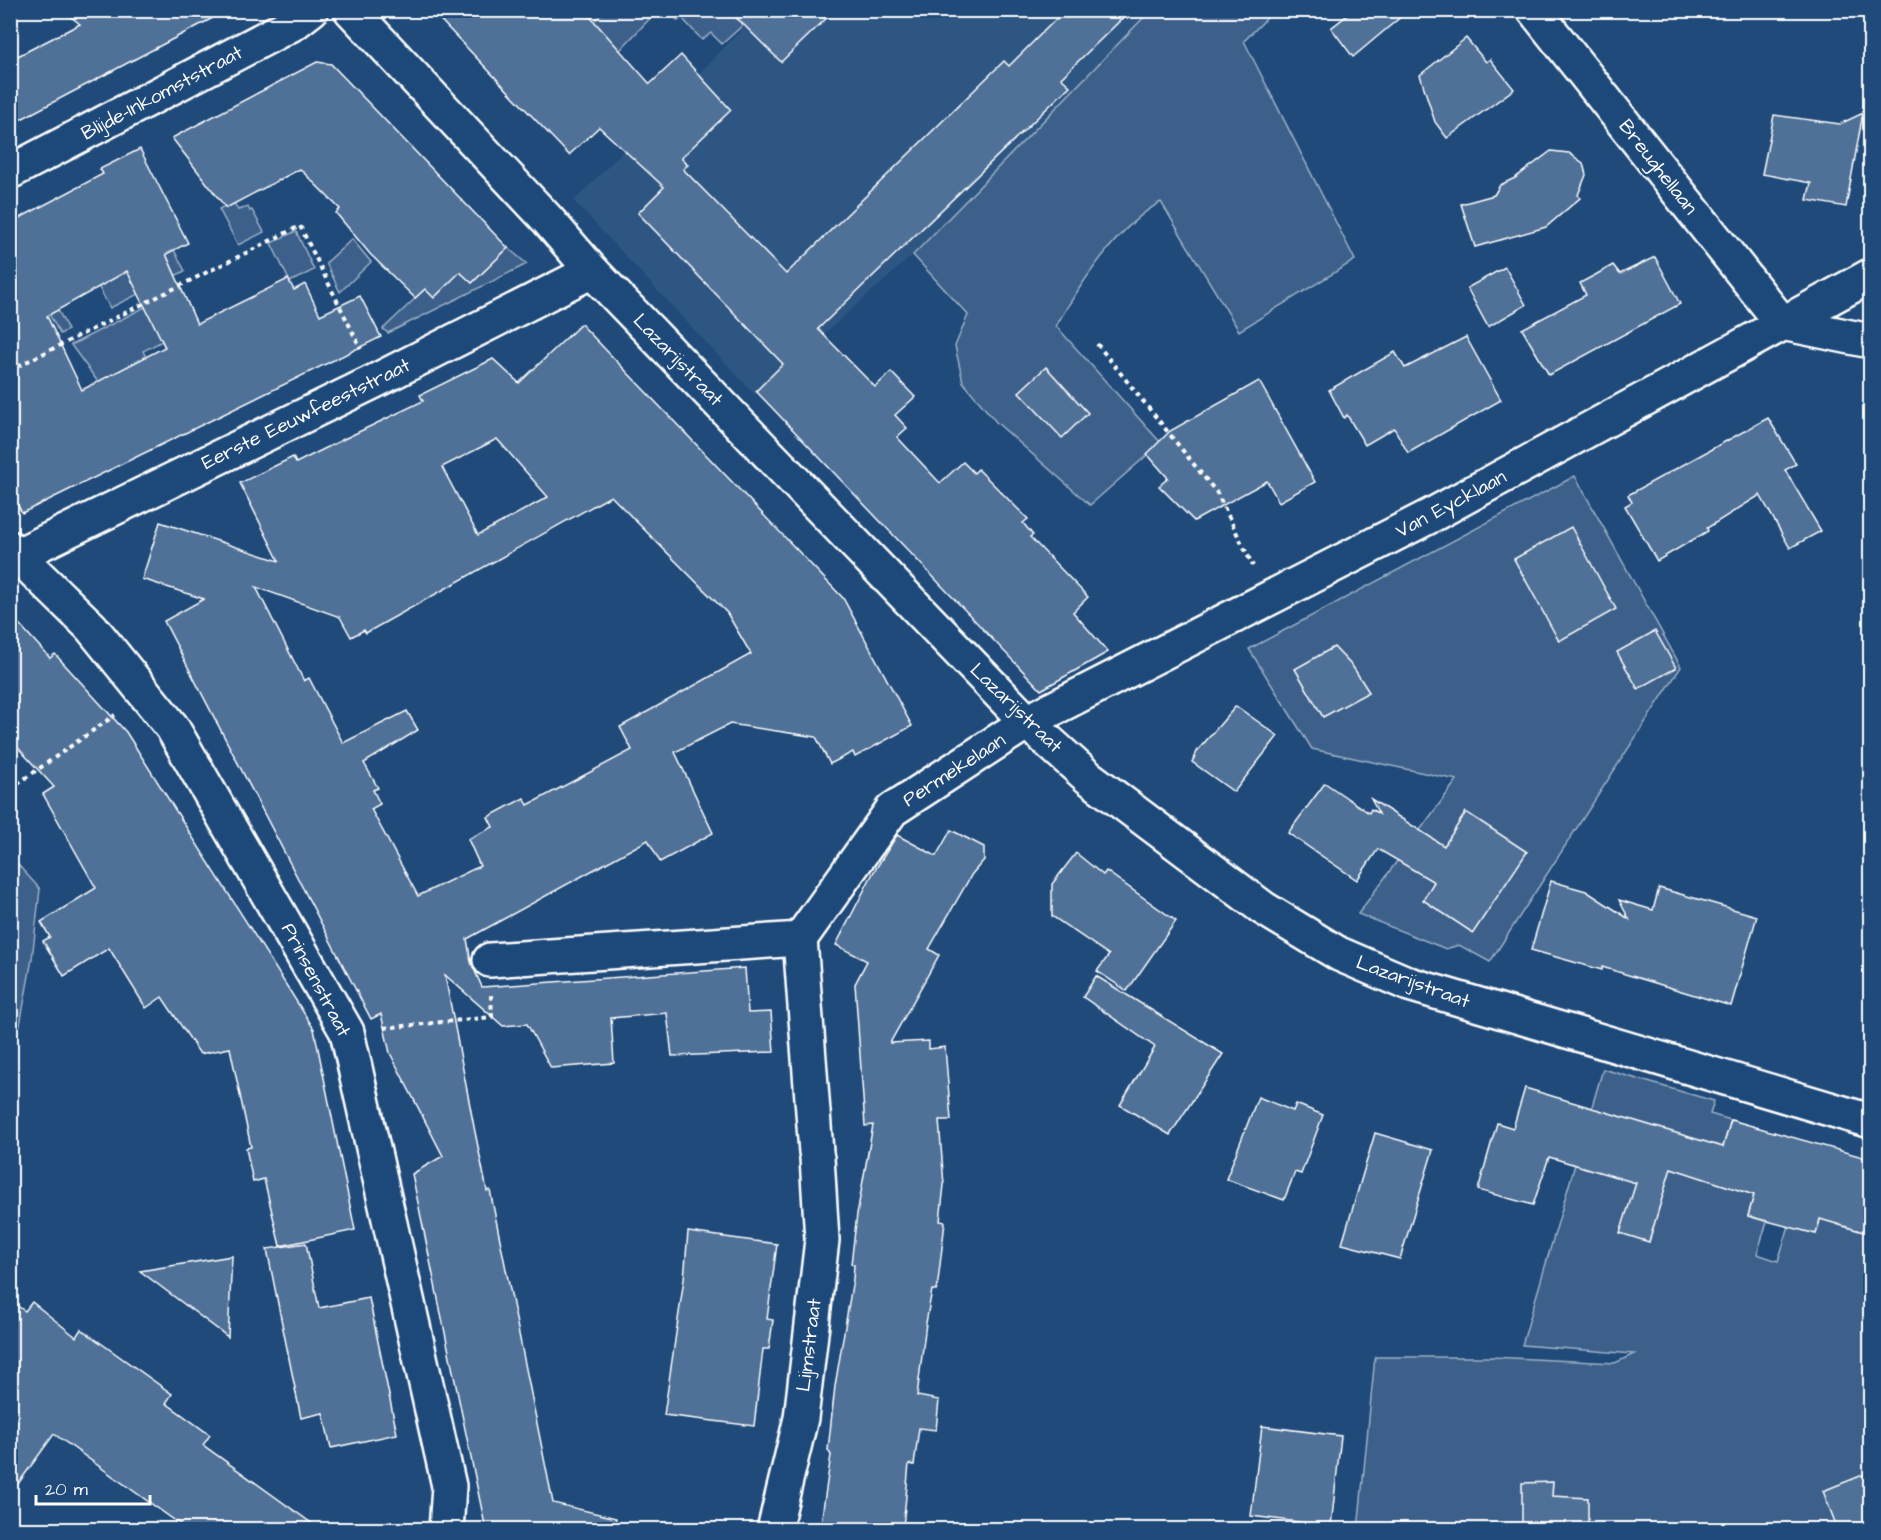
<svg xmlns="http://www.w3.org/2000/svg" width="1881" height="1540" font-family="'Architects Daughter',sans-serif">
<rect width="100%" height="100%" fill="#1f4a7a"/>
<filter id="ink" filterUnits="userSpaceOnUse"><feTurbulence type="fractalNoise" baseFrequency=".0167" numOctaves="2"/><feDisplacementMap in="SourceGraphic" scale="12" xChannelSelector="R" yChannelSelector="G"/><feConvolveMatrix kernelMatrix="1 2 1 2 8 2 1 2 1" color-interpolation-filters="sRGB"/></filter>
<g filter="url(#ink)">
<polygon fill="#2e5683" points="760,11 1150,11 913,255 755,395 574,201"/>
<g fill="#3c618b" stroke="#9eb0c5" stroke-width="1.5">
<path d="M1275,10L1244,41L1355,260L1239,331L1161,202C1118,225 1080,285 1056,326L1161,443L1090,505L996,422L963,382L955,346L968,315L913,255L1150,11Z"/>
<polygon points="605,11 657,11 620,50 571,42"/>
<polygon points="669,11 729,11 743,25 722,44 711,33 702,40 682,18 678,21"/>
<polygon points="233,201 238,210 248,207 250,211 252,210 264,232 238,245 219,209"/>
<polygon points="296,231 314,270 290,282 271,243"/>
<polygon points="352,239 371,262 340,292 326,263"/>
<polygon points="508,248 527,264 388,333 383,329 425,289 460,272 472,283"/>
<polygon points="174,250 185,271 110,308 96,282 122,269 124,274"/>
<polygon points="34,286 50,294 68,330 60,334"/>
<polygon points="187,302 197,328 164,346 162,341 143,351 148,361 98,382 71,345 145,307"/>
<polygon points="1575,476 1681,667 1490,962 1459,945 1446,949 1358,914 1457,780 1312,749 1249,649"/>
<polygon points="10,856 40,889 32,959 20,1025 16,1024 11,1047"/>
<polygon points="1603,1069 1714,1101 1710,1114 1731,1120 1712,1181 1754,1195 1748,1216 1767,1222 1757,1254 1778,1261 1789,1226 1816,1234 1825,1205 1836,1224 1870,1234 1870,1529 1358,1530 1375,1357 1490,1357 1615,1363 1634,1354 1522,1345"/>
</g>
<g fill="#507197" stroke="#fff" stroke-width="1.5" fill-rule="evenodd">
<polygon points="62,10 228,10 10,125 10,60 80,24"/>
<polygon points="431,10 584,10 650,84 681,55 731,110 681,158 688,165 683,169 786,274 1004,61 1009,66 1065,10 1131,10 1061,78 1070,86 818,329 875,387 891,372 915,397 895,415 907,428 897,437 940,483 963,462 974,473 978,469 1028,519 1023,523 1033,535 1030,537 1088,597 1073,612 1108,652 1041,690 756,391 783,364 638,213 664,187 599,127 569,155"/>
<polygon points="729,10 835,10 781,62"/>
<polygon points="1354,10 1409,10 1353,57 1331,28"/>
<polygon points="1466,38 1486,62 1490,59 1514,89 1447,138 1435,122 1420,75"/>
<polygon points="317,62 331,64 508,248 472,283 460,272 434,298 425,289 415,298 370,254 336,213 340,209 300,169 226,208 172,138"/>
<polygon points="1863,113 1846,207 1807,200 1811,183 1762,174 1774,115 1840,124"/>
<path d="M140,149L188,243L166,254L197,324L288,279L294,290L305,284L320,315L360,296L381,337L22,513L10,490V223L103,174L100,169ZM127,271L165,347L82,390L47,316Z"/>
<polygon points="1551,151 1569,153 1583,163 1586,175 1578,195 1580,198 1546,227 1475,247 1461,204 1494,195 1500,185 1515,178"/>
<polygon points="1655,257 1680,304 1549,375 1522,329 1586,295 1580,283 1597,274 1613,265 1620,274"/>
<polygon points="1505,267 1526,305 1488,327 1467,288"/>
<path d="M581,324L843,598L912,726L855,757L853,752L830,764L816,737L730,724L675,752L713,833L660,862L648,840L467,939L471,962L482,987L745,968L748,1013L771,1012L774,1052L672,1056L667,1013L611,1018L614,1063L551,1068L527,1024L503,1026L445,975L474,1127L487,1191L490,1190L553,1503L616,1518L614,1530H486L412,1174L443,1156L390,1053L381,1014L371,1019L164,621L204,599L142,579L160,522L279,561L240,483L293,457L296,463L346,438L423,401L420,395L493,359L519,383ZM497,439L548,497L478,535L442,467ZM611,496L727,613L751,654L620,727L632,750L528,805L524,798L488,817L493,827L468,839L480,866L418,896L371,809L380,804L373,790L378,788L364,763L418,730L407,711L343,743L309,678L304,681L256,587L340,617L351,637L364,630L366,633Z"/>
<polygon points="1466,337 1501,400 1408,453 1394,428 1365,445 1347,415 1344,418 1329,390 1395,352 1405,368"/>
<polygon points="1046,367 1088,413 1062,438 1019,392"/>
<polygon points="1259,381 1315,482 1279,502 1267,481 1194,521 1159,486 1168,478 1147,454 1170,431"/>
<polygon points="1768,418 1796,464 1785,470 1821,531 1790,548 1760,495 1707,528 1708,531 1657,561 1625,506 1632,502 1628,495"/>
<polygon points="1571,527 1616,609 1559,641 1514,559"/>
<polygon points="10,614 50,658 55,654 126,732 314,1029 355,1230 280,1246 264,1179 253,1182 246,1148 251,1147 230,1048 200,1054 162,997 146,1008 109,948 64,976 43,941 50,937 41,922 96,888 43,794 54,787 10,739"/>
<polygon points="1655,631 1676,668 1638,689 1617,652"/>
<polygon points="1334,647 1353,667 1369,692 1323,717 1295,669"/>
<polygon points="1236,706 1278,736 1234,792 1192,762 1198,750"/>
<polygon points="1325,783 1369,813 1371,809 1379,814 1371,799 1444,846 1466,812 1527,852 1473,933 1423,900 1434,882 1378,849 1357,880 1288,833"/>
<polygon points="951,830 984,847 984,860 972,874 929,949 939,955 890,1043 929,1041 929,1049 945,1047 951,1120 939,1120 944,1185 940,1221 945,1222 937,1290 932,1290 926,1323 917,1396 939,1400 936,1430 919,1428 914,1465 909,1464 903,1528 820,1530 831,1455 828,1450 835,1386 853,1279 854,1265 851,1264 857,1214 873,1125 865,1126 855,984 867,961 836,945 873,873 897,835 936,856"/>
<polygon points="1076,853 1103,875 1106,871 1176,921 1127,991 1097,971 1109,955 1052,916 1052,884"/>
<polygon points="1551,881 1586,891 1629,919 1619,900 1653,910 1659,888 1757,916 1731,1006 1602,967 1602,970 1531,950"/>
<polygon points="1096,976 1223,1054 1170,1135 1120,1105 1155,1047 1083,997"/>
<polygon points="1525,1088 1723,1147 1731,1120 1870,1159 1870,1234 1820,1219 1816,1234 1748,1216 1754,1195 1671,1168 1649,1242 1620,1233 1636,1183 1549,1157 1533,1205 1478,1190 1497,1123 1513,1128"/>
<polygon points="1258,1097 1293,1111 1296,1104 1323,1115 1301,1174 1295,1172 1284,1200 1226,1179"/>
<polygon points="1375,1133 1433,1150 1400,1259 1342,1244"/>
<polygon points="688,1232 777,1244 767,1319 773,1320 769,1349 763,1349 754,1426 664,1415 684,1279"/>
<polygon points="306,1243 319,1308 369,1298 397,1434 331,1448 323,1413 301,1418 267,1249"/>
<polygon points="232,1256 228,1337 140,1271"/>
<polygon points="10,1301 25,1311 32,1302 76,1337 81,1329 172,1394 166,1403 210,1435 203,1445 321,1530 188,1530 54,1434 10,1495"/>
<polygon points="1262,1426 1341,1436 1331,1526 1251,1516"/>
<polygon points="1870,1472 1870,1530 1838,1530 1823,1491"/>
<polygon points="1553,1482 1552,1496 1588,1498 1588,1530 1522,1530 1522,1483"/>
</g>
<g fill="none" stroke-linecap="round" stroke-linejoin="round">
<g stroke="#fff" stroke-width="38">
<g id="street">
<polyline points="351,10 548,220 592,271 1027,722 1088,777 1263,908 1339,954 1409,984 1870,1121"/>
<polyline points="1534,10 1782,323 1870,341"/>
<polyline points="10,172 294,23 311,10"/>
<polyline points="10,548 91,627 172,727 347,1032 449,1486 446,1530"/>
<polyline points="18,555 377,380 592,271"/>
<polyline points="800,939 816,1152"/>
<polyline points="490,960 800,939 892,810 1027,722 1432,515 1870,276"/>
<polyline points="774,1530 801,1418 822,1240 817,1158"/>
</g>
</g>
<g stroke="#fff" stroke-width="4" stroke-dasharray="4.5 4.5" stroke-linecap="butt">
<polyline points="1097,344 1217,493 1253,566"/>
<polyline points="10,370 300,226 361,349"/>
<polyline points="10,789 115,715"/>
<polyline points="384,1028 492,1017 491,995"/>
</g>
<use href="#street" stroke="#1f4a7a" stroke-width="33"/>
</g>
</g>
<g text-anchor="middle" dominant-baseline="central" stroke-width="5" stroke-linejoin="round" paint-order="stroke">
<g font-size="20" fill="#fff" stroke="#1f4a7a">
<text transform="translate(162 93) rotate(-28)">Blijde-Inkomststraat</text>
<text transform="translate(1658 167) rotate(52)">Breughellaan</text>
<text transform="translate(678 360) rotate(46)">Lazarijstraat</text>
<text transform="translate(306 414) rotate(-26)">Eerste Eeuwfeeststraat</text>
<text transform="translate(1451 504) rotate(-28)">Van Eycklaan</text>
<text transform="translate(1016 708) rotate(44)">Lazarijstraat</text>
<text transform="translate(954 770) rotate(-33)">Permekelaan</text>
<text transform="translate(316 980) rotate(62)">Prinsenstraat</text>
<text transform="translate(1413 982) rotate(20)">Lazarijstraat</text>
<text transform="translate(809 1345) rotate(-83)">Lijmstraat</text>
</g>
</g>
<rect width="1881" height="1540" fill="none" stroke="#1f4a7a" stroke-width="36"/>
<rect x="18" y="18" width="1845" height="1504" fill="none" stroke="#fff" stroke-width="2" filter="url(#ink)"/>
<path d="M36 1495v9h114v-9" fill="none" stroke="#ffffff" stroke-width="3"/>
<text x="45" y="1495" font-size="18" fill="#ffffff" stroke="#1f4a7a" stroke-width="4.5" paint-order="stroke">20 m</text>
</svg>
